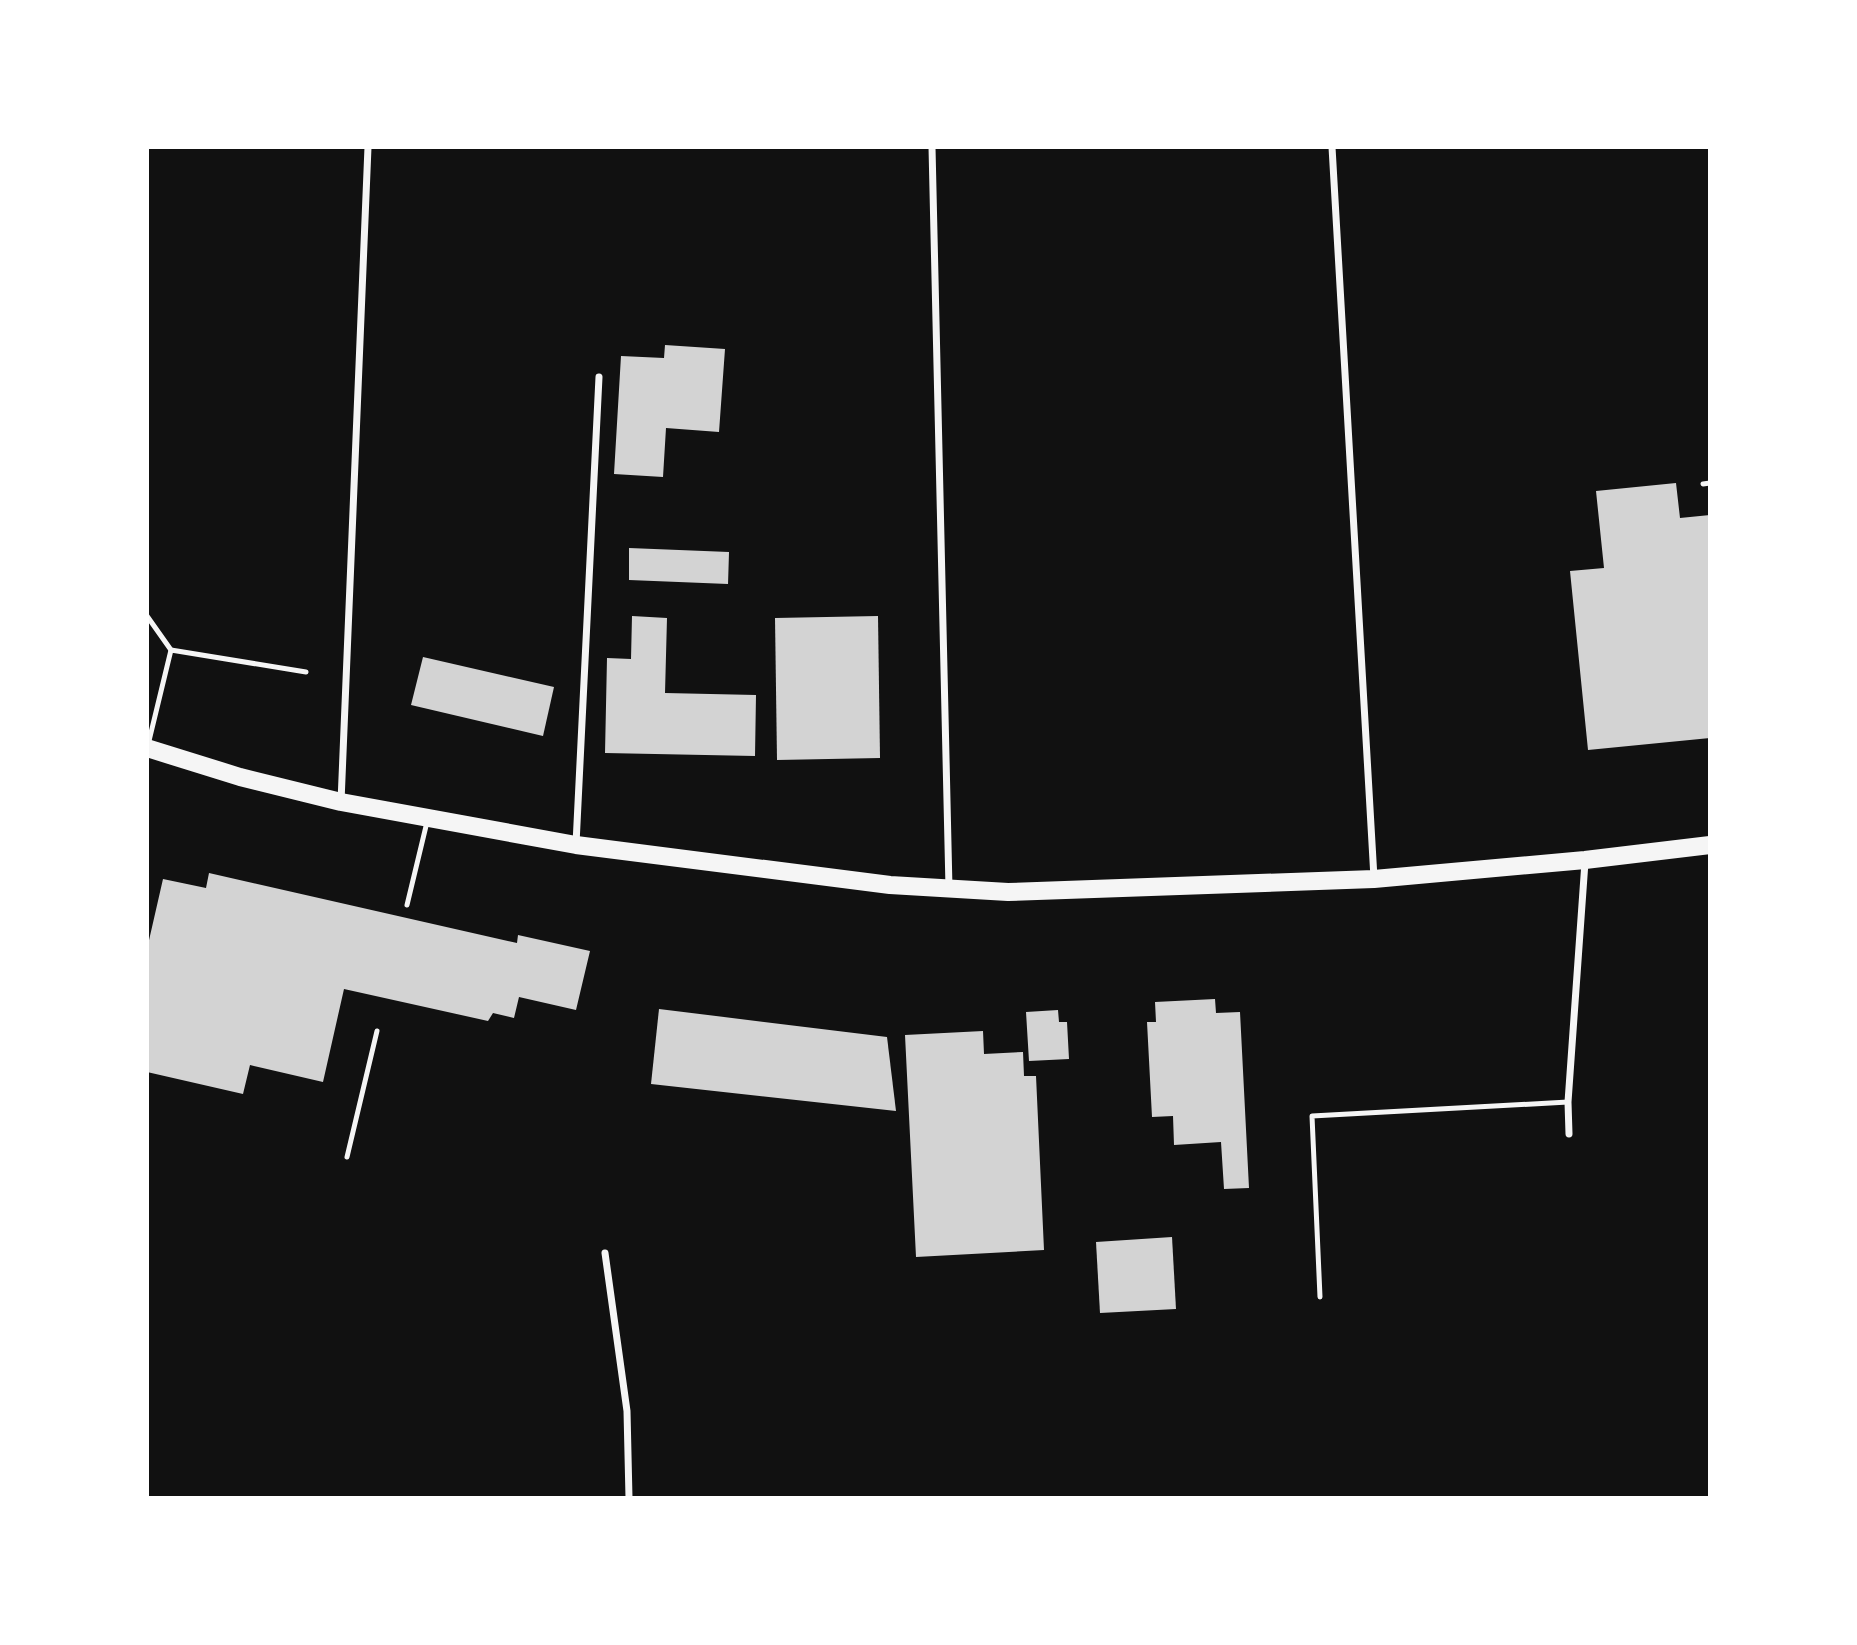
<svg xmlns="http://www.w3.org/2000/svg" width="1857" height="1645" font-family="Inter,sans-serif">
<rect width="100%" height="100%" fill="#111"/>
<g fill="#d3d3d3">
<polygon points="665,345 725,349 719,432 666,428 663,477 614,474 621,356 664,358"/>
<polygon points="1676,483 1680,518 1710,515 1710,738 1588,750 1570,571 1604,568 1596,491"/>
<polygon points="629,548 729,552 728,584 629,580"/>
<polygon points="632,616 667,618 665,693 756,695 755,756 605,753 607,658 631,659"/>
<polygon points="878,616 880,758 777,760 775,618"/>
<polygon points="423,657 554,687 543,736 411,705"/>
<polygon points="209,873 517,943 518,935 590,951 576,1010 519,997 514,1018 493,1013 488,1021 344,989 323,1082 250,1065 243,1094 147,1072 147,949 163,879 206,888"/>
<polygon points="1215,999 1216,1013 1240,1012 1249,1188 1224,1189 1221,1142 1174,1145 1173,1116 1152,1117 1147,1022 1156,1022 1155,1002"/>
<polygon points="659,1009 887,1037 896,1111 651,1084"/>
<polygon points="1058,1010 1059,1022 1067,1022 1069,1059 1029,1061 1026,1012"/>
<polygon points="983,1031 984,1054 1023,1052 1024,1076 1036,1076 1044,1250 916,1257 905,1035"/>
<polygon points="1172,1237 1176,1309 1100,1313 1096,1242"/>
</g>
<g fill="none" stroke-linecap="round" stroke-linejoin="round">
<g stroke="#f5f5f5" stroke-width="5">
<polyline points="1703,484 1710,483"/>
<polyline points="147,616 171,650"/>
<polyline points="148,745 171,650 306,672"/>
<polyline points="407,905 427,822"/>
<polyline points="347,1157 377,1031"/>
<polyline points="1320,1297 1312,1116 1568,1102"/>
</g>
<g stroke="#f5f5f5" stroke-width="7">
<polyline points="932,147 949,888"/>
<polyline points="1332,147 1374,878"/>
<polyline points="341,802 368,147"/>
<polyline points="576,844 599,377"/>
<polyline points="1569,1134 1568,1102 1585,862"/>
<polyline points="605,1253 627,1411 629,1498"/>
</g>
<polyline stroke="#f5f5f5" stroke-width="18" points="147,748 240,777 341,802 576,845 890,885 1008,892 1374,879 1585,860 1710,845"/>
</g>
<rect width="1857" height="1645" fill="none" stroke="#ffffff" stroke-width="298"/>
</svg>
